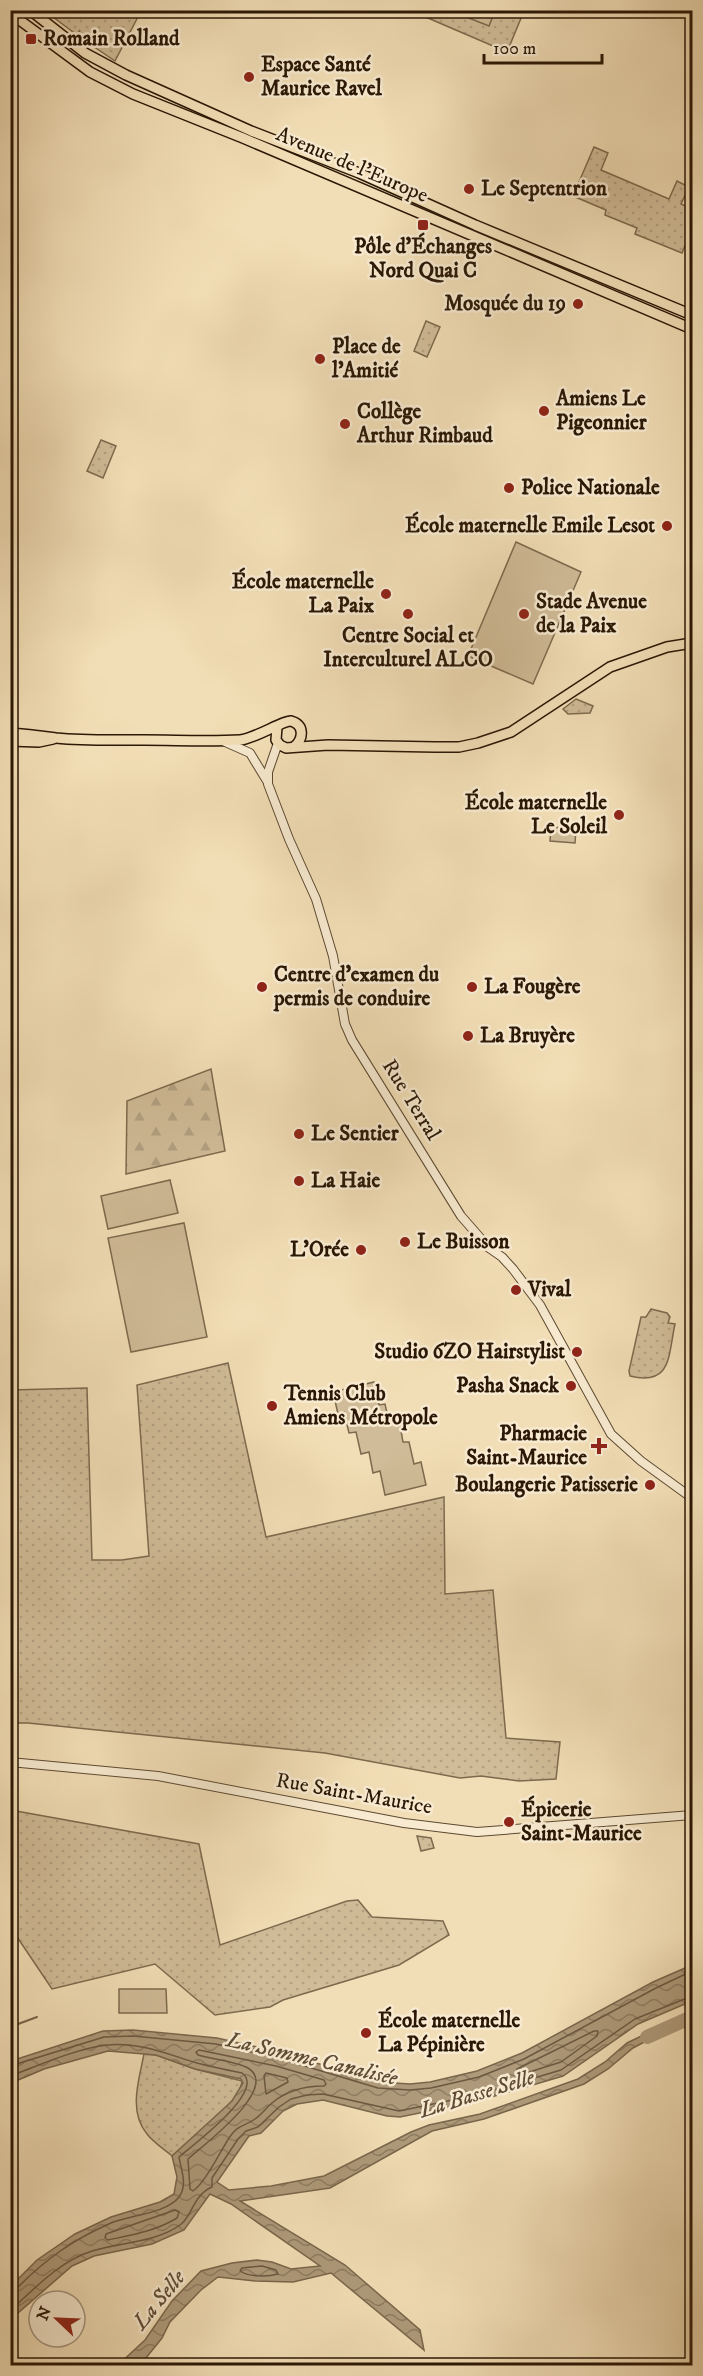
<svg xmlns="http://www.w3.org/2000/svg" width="703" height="2376" font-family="'IM FELL DW Pica',serif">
<defs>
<pattern id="green-dots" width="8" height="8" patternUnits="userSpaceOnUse" patternTransform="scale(1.5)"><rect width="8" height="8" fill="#d0bc98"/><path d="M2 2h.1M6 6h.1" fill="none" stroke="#b3a182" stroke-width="1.8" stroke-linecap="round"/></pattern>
<pattern id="forest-firs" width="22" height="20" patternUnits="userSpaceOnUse" patternTransform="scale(1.5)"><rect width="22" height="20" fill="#d0bc98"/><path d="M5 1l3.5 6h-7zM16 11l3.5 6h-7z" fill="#b3a182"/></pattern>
<pattern id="water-waves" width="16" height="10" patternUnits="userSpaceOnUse" patternTransform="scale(1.5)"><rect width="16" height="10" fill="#ae9a7a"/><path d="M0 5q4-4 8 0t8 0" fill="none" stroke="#8e7d62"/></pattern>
</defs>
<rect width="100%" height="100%" fill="#f2deb6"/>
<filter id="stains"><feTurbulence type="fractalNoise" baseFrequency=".00333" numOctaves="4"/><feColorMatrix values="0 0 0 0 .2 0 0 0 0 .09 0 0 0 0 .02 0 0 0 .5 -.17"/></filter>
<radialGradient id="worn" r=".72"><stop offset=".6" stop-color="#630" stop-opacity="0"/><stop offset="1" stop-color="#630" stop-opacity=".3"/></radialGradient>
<g fill="url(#green-dots)" stroke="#7d6a4e" stroke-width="1.5">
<polygon points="415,10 524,11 507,52 414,12"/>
<polygon points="45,11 141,11 115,61 78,36 80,30 77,35"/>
<polygon points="594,147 608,153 601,170 669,199 677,181 689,187 681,204 692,209 692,228 682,253 635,234 637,228 605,215 606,210 573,196"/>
<polygon points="426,321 440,327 427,357 414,351"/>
<polygon points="101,440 116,446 103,478 87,471"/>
<polygon points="576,699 593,706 590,713 568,714 563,709"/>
<path d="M651,1309L667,1313L670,1317L668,1323L675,1324C668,1356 672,1386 630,1376L629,1371L641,1317H646Z"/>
<polygon points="228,1363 266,1537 444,1497 445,1594 493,1590 506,1738 560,1742 556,1779 519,1781 481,1776 460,1778 325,1753 28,1723 11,1723 11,1390 87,1388 92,1560 122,1560 149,1556 137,1385"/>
<polygon points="16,1811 199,1844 220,1945 347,1901 358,1900 372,1917 443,1921 449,1935 399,1965 283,2000 270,2007 215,2015 155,1964 52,1989 11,1928 10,1812"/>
<polygon points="417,1836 431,1838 434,1848 421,1851"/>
<path d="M144,2054L156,2055L195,2069L242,2081C240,2104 189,2140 172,2156C164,2149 154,2143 147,2134C128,2111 139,2080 144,2054Z"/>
</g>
<polygon fill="url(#forest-firs)" stroke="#7d6a4e" stroke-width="1.5" points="211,1069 225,1151 126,1174 127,1101"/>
<g fill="#d0bc98" stroke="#7d6a4e" stroke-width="1.5">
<polygon points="451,11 495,11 489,26"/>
<polygon points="516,542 581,572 533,684 468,656"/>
<polygon points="551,827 576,829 575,843 550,841"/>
<polygon points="170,1180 178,1213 108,1229 101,1196"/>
<polygon points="184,1223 207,1337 131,1352 108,1238"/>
<polygon points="374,1382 379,1405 385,1404 389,1422 399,1420 403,1442 409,1442 414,1464 421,1462 426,1485 385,1495 380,1471 373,1473 369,1452 361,1454 356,1432 349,1433 344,1412 338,1414 333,1392"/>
<polygon points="119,1989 166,1989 167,2013 119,2013"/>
</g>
<g fill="url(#water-waves)" stroke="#79664b" stroke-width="1.5">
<polygon points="692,1965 692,2001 638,2024 563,2076 478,2101 400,2117 387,2116 323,2100 297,2104 283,2111 261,2133 249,2136 217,2182 229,2190 271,2186 324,2176 411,2132 429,2125 480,2114 578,2079 605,2062 627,2043 662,2026 665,2031 633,2048 608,2069 584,2084 484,2119 432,2131 330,2188 240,2201 345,2265 420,2330 424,2350 331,2273 293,2282 255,2281 218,2277 201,2290 170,2322 162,2338 142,2363 137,2365 118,2365 145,2340 172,2301 201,2271 232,2263 257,2260 272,2262 291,2269 320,2266 231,2204 210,2194 184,2230 152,2244 94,2256 72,2266 11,2319 11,2286 37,2260 75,2234 111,2217 160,2202 174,2194 177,2177 172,2156 232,2101 243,2083 241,2079 195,2069 156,2055 108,2051 44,2069 11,2083 11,2061 103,2031 133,2030 217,2038 280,2052 379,2082 410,2084 430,2082 477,2071 522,2053 653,1982"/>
<polygon points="692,2012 692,2020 669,2029 666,2024"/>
</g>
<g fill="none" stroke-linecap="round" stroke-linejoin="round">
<g stroke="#6c5840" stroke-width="1.5">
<polygon points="594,2031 598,2031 597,2036 561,2062 520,2075 516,2073 517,2069"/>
<path d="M199,2050L276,2066L324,2080L326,2084L324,2086C305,2086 286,2091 272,2103C266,2108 261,2115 255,2119C244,2127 238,2124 229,2138C220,2152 205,2183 193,2191L190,2189L188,2159C202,2146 281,2088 248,2068C236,2061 211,2059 198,2055L196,2052Z"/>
<polyline points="10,2066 104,2037 133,2036 216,2044 278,2058 378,2088 410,2090 431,2088 479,2077 524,2059 656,1988 692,1971"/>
<polygon points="266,2073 287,2078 288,2082 266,2094 264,2076"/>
<path d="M10,2076C40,2065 75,2049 107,2045C139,2042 167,2054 197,2063C212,2067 227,2070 242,2073C267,2090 193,2145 179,2157C181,2170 188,2185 179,2197C166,2214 129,2215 111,2223C72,2240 46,2259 17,2288L10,2290"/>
<path d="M175,2210L179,2212L177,2218C156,2231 131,2235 108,2240L105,2238L106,2234Z"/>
<path d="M262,2266L276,2270L278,2274C267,2277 249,2277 240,2271L242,2268Z"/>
<path d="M10,2311C35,2288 60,2261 92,2251C120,2242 155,2243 180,2225C192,2217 193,2195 212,2187V2178L238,2139L246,2131L258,2127L279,2107L291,2099L307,2095L323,2094L399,2111L477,2095L561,2070L635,2019L692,1996"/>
</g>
<polyline stroke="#79664b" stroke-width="2" points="10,2027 37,2017"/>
<polyline stroke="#ae9a7a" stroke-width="14" points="647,2037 692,2017"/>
<g stroke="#5c4931" stroke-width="10">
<g id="minor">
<polyline points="223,741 250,753 267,781"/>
<polyline points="278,743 268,772 268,784 289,839 316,899 333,956 345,1024 352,1040 461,1216 489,1248 502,1257 513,1269 540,1305 611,1434 641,1461 692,1498"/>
<polyline points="10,1762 158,1776 404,1823 477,1832 692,1815"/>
</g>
</g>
<g stroke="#2a1705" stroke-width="12">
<g id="major">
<polyline points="30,10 85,53 126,75 251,131 359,173 475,225 692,315"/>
<polyline points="10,13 90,72 133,94 243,138 692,329"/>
<polyline points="277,727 276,740 280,745 286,748 328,745 435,747 459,747 478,743 511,732 610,667 667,647 692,643"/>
<path d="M10,733C26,734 41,736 56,738C85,741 115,740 144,740C176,740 208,742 240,740C254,739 284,720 291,721C305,725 303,739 295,746"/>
<polyline points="10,741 39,742 53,739"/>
</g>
</g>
<use href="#minor" stroke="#f7ead0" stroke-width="8"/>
<use href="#major" stroke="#f2deb6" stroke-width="9"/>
</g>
<g fill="#8f2418" stroke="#f7ead0" stroke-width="2">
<rect x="25" y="33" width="12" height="12" rx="3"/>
<circle cx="249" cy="77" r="6"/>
<circle cx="469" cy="189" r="6"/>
<rect x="417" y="219" width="12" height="12" rx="3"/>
<circle cx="578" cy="304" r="6"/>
<circle cx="320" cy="359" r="6"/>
<circle cx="544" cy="411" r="6"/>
<circle cx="345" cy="424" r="6"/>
<circle cx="509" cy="488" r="6"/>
<circle cx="667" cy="526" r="6"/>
<circle cx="386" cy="594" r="6"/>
<circle cx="408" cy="614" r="6"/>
<circle cx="524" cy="614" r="6"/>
<circle cx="619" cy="815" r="6"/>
<circle cx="262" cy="987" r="6"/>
<circle cx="472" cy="987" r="6"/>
<circle cx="468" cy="1036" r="6"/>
<circle cx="299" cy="1134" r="6"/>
<circle cx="299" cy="1181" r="6"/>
<circle cx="405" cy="1242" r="6"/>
<circle cx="361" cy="1250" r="6"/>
<circle cx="516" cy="1290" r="6"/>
<circle cx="577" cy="1352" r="6"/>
<circle cx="571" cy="1386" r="6"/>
<circle cx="272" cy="1406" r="6"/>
<path d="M596 1437h6v6h6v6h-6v6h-6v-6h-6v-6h6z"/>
<circle cx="650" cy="1485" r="6"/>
<circle cx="509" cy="1822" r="6"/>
<circle cx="366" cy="2033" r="6"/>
</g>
<g text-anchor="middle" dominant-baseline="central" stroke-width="5" stroke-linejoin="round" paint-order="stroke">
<g font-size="21" font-weight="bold" fill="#2a1705" stroke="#f7ead0" text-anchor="start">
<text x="43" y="39">Romain Rolland</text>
<text x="261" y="65">Espace Santé<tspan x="261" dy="24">Maurice Ravel</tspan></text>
<text x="481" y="189">Le Septentrion</text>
<text x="423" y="247" text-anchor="middle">Pôle d'Échanges<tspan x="423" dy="24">Nord Quai C</tspan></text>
<text x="566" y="304" text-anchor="end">Mosquée du 19</text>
<text x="332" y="347">Place de<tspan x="332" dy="24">l'Amitié</tspan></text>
<text x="556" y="399">Amiens Le<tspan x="556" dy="24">Pigeonnier</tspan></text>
<text x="357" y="412">Collège<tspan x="357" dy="24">Arthur Rimbaud</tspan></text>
<text x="521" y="488">Police Nationale</text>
<text x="655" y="526" text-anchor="end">École maternelle Emile Lesot</text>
<text x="374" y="582" text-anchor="end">École maternelle<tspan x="374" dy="24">La Paix</tspan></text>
<text x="536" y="602">Stade Avenue<tspan x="536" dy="24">de la Paix</tspan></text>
<text x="408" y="636" text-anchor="middle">Centre Social et<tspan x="408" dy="24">Interculturel ALCO</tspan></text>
<text x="607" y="803" text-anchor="end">École maternelle<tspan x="607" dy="24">Le Soleil</tspan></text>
<text x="274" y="975">Centre d'examen du<tspan x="274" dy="24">permis de conduire</tspan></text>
<text x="484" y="987">La Fougère</text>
<text x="480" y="1036">La Bruyère</text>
<text x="311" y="1134">Le Sentier</text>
<text x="311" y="1181">La Haie</text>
<text x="417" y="1242">Le Buisson</text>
<text x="349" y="1250" text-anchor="end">L'Orée</text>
<text x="528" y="1290">Vival</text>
<text x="565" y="1352" text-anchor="end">Studio 6ZO Hairstylist</text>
<text x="559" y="1386" text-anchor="end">Pasha Snack</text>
<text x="284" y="1394">Tennis Club<tspan x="284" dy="24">Amiens Métropole</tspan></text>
<text x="587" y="1434" text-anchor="end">Pharmacie<tspan x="587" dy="24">Saint-Maurice</tspan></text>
<text x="638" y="1485" text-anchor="end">Boulangerie Patisserie</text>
<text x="521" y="1810">Épicerie<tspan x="521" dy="24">Saint-Maurice</tspan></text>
<text x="378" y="2021">École maternelle<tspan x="378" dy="24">La Pépinière</tspan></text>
</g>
<g font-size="21" fill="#2a1705" stroke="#f7ead0">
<text transform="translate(352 165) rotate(23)">Avenue de l'Europe</text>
<text transform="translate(411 1100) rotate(58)">Rue Terral</text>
<text transform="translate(354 1794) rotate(10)">Rue Saint-Maurice</text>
</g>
<g font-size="22" font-style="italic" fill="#5f4b34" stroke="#f7ead0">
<text transform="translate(312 2059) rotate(13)">La Somme Canalisée</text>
<text transform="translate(477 2094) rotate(-17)">La Basse Selle</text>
<text transform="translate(159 2300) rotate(-51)">La Selle</text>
</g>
</g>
<rect width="703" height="2376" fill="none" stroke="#f2deb6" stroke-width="36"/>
<rect x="12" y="12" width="679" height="2352" fill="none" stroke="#2a1705" stroke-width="3"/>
<rect x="18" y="18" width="667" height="2340" fill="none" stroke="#2a1705" stroke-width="1.5"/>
<g transform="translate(57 2319) rotate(293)"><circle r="28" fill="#f7ead0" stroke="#a5967f" stroke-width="1.5"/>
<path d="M0-4.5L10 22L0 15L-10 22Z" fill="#8f2418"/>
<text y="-9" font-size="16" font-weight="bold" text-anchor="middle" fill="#2a1705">N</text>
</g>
<path d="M484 54v9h118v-9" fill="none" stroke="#2a1705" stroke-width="3"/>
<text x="493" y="54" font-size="18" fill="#2a1705" stroke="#f7ead0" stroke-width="4.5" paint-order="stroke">100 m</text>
<rect width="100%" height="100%" filter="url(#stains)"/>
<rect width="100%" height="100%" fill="url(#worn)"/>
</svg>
